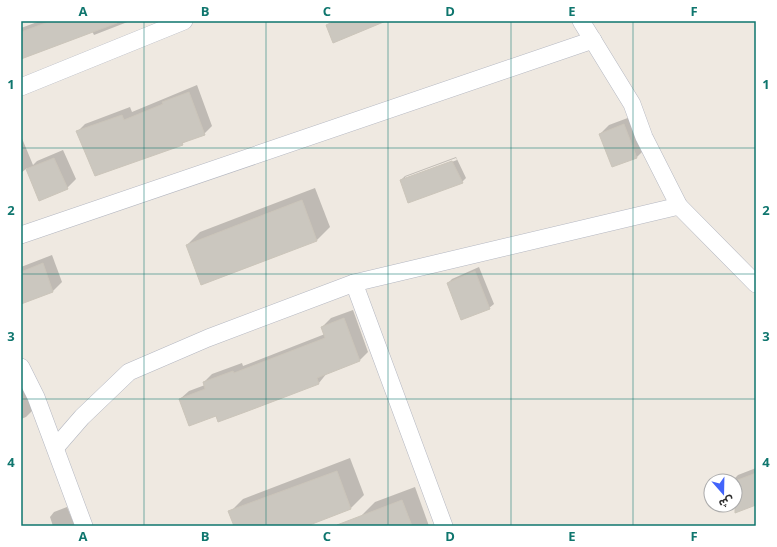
<svg xmlns="http://www.w3.org/2000/svg" width="777" height="547" font-family="'Open Sans','Noto Sans Arabic',sans-serif">
<rect width="100%" height="100%" fill="#efe9e1"/>
<g fill="#0003" fill-rule="evenodd">
<polygon points="40,21 130,21 94,35 92,31 21,58 21,28"/>
<polygon points="197,85 212,126 204,134 186,141 182,144 96,175 78,131 85,124 130,107 132,112"/>
<polygon points="633,116 646,148 637,157 612,166 600,134 609,125"/>
<polygon points="21,136 33,165 37,161 63,150 76,179 67,188 39,199 27,168 21,173"/>
<path d="M456,157L466,178L462,182L401,180L405,176ZM456,158L457,160L405,179V177Z"/>
<polygon points="315,188 330,227 317,240 202,284 187,245 200,232"/>
<polygon points="52,255 62,282 53,291 21,303 21,267"/>
<polygon points="479,267 494,304 489,308 448,283 452,279"/>
<polygon points="353,310 368,352 360,360 327,373 319,383 219,421 216,415 180,399 189,391 205,385 204,382 212,374 242,363 243,366 325,334 322,327 331,318"/>
<polygon points="21,366 39,404 26,417 21,419"/>
<polygon points="350,458 364,495 351,508 304,526 235,526 230,512 243,499"/>
<polygon points="756,468 756,504 735,501 735,481 732,481 738,475"/>
<polygon points="415,487 429,526 366,526 362,515 375,502"/>
<polygon points="67,507 75,526 53,526 50,517 54,512"/>
</g>
<g fill="#cbc7bf" stroke="#cbc5ba">
<polygon points="51,21 116,21 117,23 21,59 21,32"/>
<polygon points="335,21 386,21 333,43 326,25"/>
<polygon points="189,92 205,135 182,143 183,145 95,176 76,131 122,115 124,120 163,104 162,102"/>
<polygon points="624,124 637,158 612,167 599,134"/>
<polygon points="54,158 68,189 39,201 26,169"/>
<polygon points="452,161 463,183 408,203 400,180"/>
<polygon points="302,200 317,241 201,285 186,245"/>
<polygon points="43,263 53,292 21,304 21,272"/>
<polygon points="475,271 490,309 461,320 447,283"/>
<polygon points="344,318 360,361 317,378 319,384 248,411 218,422 216,416 189,426 179,399 205,389 203,382 233,371 234,373 325,338 321,327"/>
<polygon points="337,471 351,509 307,526 234,526 228,511"/>
<polygon points="756,473 756,505 735,513 735,481"/>
<polygon points="402,500 412,526 337,526 337,525"/>
</g>
<g fill="none" stroke-linecap="round" stroke-linejoin="round">
<g stroke="#b4b7c1" stroke-width="18">
<g id="street">
<polyline points="581,21 632,104 644,137 679,206 756,284"/>
<polyline points="21,87 184,21"/>
<polyline points="21,235 593,40"/>
<polyline points="354,283 444,526"/>
<polyline points="21,367 36,397 84,526"/>
<polyline points="56,447 82,417 129,372 208,338 354,283 679,206"/>
</g>
</g>
<use href="#street" stroke="#fff" stroke-width="17"/>
</g>
<path fill="none" stroke="#0f766e" stroke-width="1" stroke-opacity="0.55" d="M144,21V526M266,21V526M388,21V526M511,21V526M633,21V526M21,148H756M21,274H756M21,399H756"/>
<rect width="777" height="547" fill="none" stroke="#ffffff" stroke-width="44"/>
<g transform="translate(723 493) rotate(160)"><circle r="19" fill="#ffffff" stroke="#ababab"/>
<path d="M0-3L7 15L0 10L-7 15Z" fill="#4264fb"/>
<text y="-6" font-size="11" font-weight="bold" text-anchor="middle" fill="#2e2e2e">ش</text>
</g>
<rect x="22" y="22" width="733" height="503" fill="none" stroke="#0f766e" stroke-width="1.5"/>
<g font-size="13" text-anchor="middle" font-weight="bold" fill="#0f766e">
<text x="83" y="16">A</text>
<text x="205" y="16">B</text>
<text x="327" y="16">C</text>
<text x="450" y="16">D</text>
<text x="572" y="16">E</text>
<text x="694" y="16">F</text>
<text x="11" y="89">1</text>
<text x="766" y="89">1</text>
<text x="11" y="215">2</text>
<text x="766" y="215">2</text>
<text x="11" y="341">3</text>
<text x="766" y="341">3</text>
<text x="11" y="467">4</text>
<text x="766" y="467">4</text>
<text x="83" y="541">A</text>
<text x="205" y="541">B</text>
<text x="327" y="541">C</text>
<text x="450" y="541">D</text>
<text x="572" y="541">E</text>
<text x="694" y="541">F</text>
</g>
</svg>
